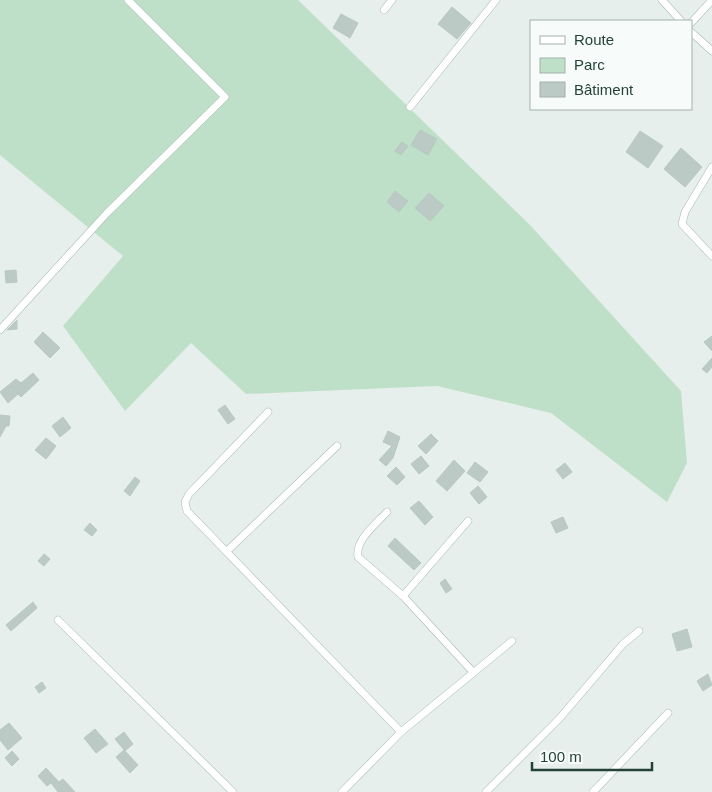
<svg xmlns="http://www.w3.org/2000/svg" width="712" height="792" font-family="Arial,sans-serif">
<rect width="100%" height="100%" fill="#e6efeb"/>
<polygon fill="#bfe0c8" points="0,0 298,0 530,225 681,391 687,463 667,502 551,413 437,386 246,394 191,343 125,411 63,326 123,256 0,155"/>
<g fill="#bbcac4" stroke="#b8c9c2">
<polygon points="452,7 471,23 457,39 438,24"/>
<polygon points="341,14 358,23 350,38 333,28"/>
<polygon points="420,130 437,139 428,155 411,145"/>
<polygon points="640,131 663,146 648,168 626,152"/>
<polygon points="402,142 408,146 401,155 395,151"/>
<polygon points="681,148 702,167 685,187 664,169"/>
<polygon points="395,191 408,201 399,212 387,202"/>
<polygon points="429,193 444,206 430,221 415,208"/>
<polygon points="16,270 17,282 6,283 5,271"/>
<polygon points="17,320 17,329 7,330"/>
<polygon points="43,332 60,348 50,358 34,342"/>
<polygon points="712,336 712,351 704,342"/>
<polygon points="712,358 712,367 707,373 702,369"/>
<polygon points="33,373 39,380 21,397 18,394 8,403 0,392 16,379 21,383"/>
<polygon points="225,405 235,419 228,424 218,410"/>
<polygon points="0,415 10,416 9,426 6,426 0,437"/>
<polygon points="63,417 71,428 60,437 52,426"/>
<polygon points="388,431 400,437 393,458 386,466 379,460 392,446 383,442"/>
<polygon points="431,434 438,441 426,454 418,446"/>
<polygon points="46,438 56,446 46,459 35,450"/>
<polygon points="421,456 429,466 419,474 411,464"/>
<polygon points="454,460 465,471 447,491 436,481"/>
<polygon points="475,462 488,472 480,482 467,473"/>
<polygon points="565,463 572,472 563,479 556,470"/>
<polygon points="396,467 405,477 397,485 387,476"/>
<polygon points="135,477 140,481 130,496 124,491"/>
<polygon points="478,486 487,497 479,504 470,493"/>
<polygon points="419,501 433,517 425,525 410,508"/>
<polygon points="563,517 568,528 556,533 551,522"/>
<polygon points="90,523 97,530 92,536 84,530"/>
<polygon points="395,538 421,563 414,570 388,546"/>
<polygon points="44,554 50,559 44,566 38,561"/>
<polygon points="445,579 452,589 446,593 440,583"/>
<polygon points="33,602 37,608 11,631 6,625"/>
<polygon points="687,629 692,647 677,651 672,634"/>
<polygon points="708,674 712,685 703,691 697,681"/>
<polygon points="42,682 46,688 39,693 35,687"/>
<polygon points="9,723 22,738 8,750 0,740 0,730"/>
<polygon points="95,729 108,744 96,753 84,738"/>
<polygon points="124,732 133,744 125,751 115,739"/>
<polygon points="124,750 138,765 130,773 116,757"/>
<polygon points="12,751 19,759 12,766 5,758"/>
<polygon points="46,768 59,782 63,779 75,792 58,792 51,783 47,786 38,776"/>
</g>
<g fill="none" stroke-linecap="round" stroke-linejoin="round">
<g stroke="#a8b8b2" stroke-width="8">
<g id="street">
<polyline points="662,0 681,21"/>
<polyline points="384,10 392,0"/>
<polyline points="691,23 712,0"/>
<polyline points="691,32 712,51"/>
<polyline points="410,107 496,0"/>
<polyline points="712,167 685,212 682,224 712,256"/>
<polyline points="0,330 107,213 225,97 128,0"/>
<polyline points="268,412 189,494 185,502 187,511 401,732"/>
<path d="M387,512C376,524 355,540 358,557L403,596L473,672"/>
<polyline points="227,551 337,446"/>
<polyline points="403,596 468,521"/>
<polyline points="58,620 233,792"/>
<polyline points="342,792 401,732 512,641"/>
<polyline points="486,792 559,719 623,644 639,631"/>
<polyline points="593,792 668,713"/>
</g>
</g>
<use href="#street" stroke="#fff" stroke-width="7"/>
</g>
<rect x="530" y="20" width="162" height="90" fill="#f7fbf9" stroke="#a3b1ad"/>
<rect x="540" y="36" width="25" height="8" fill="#ffffff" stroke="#a3b1ad"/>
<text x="574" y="45" font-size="15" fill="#24423a">Route</text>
<rect x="540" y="58" width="25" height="15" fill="#bfe0c8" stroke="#a3b1ad"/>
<text x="574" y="70" font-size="15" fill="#24423a">Parc</text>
<rect x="540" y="82" width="25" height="15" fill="#bbcac4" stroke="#a3b1ad"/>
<text x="574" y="95" font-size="15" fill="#24423a">Bâtiment</text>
<path d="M532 762v8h120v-8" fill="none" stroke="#24423a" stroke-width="2.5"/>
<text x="540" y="762" font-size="15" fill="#24423a" stroke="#f7fbf9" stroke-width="4" paint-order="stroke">100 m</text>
</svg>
